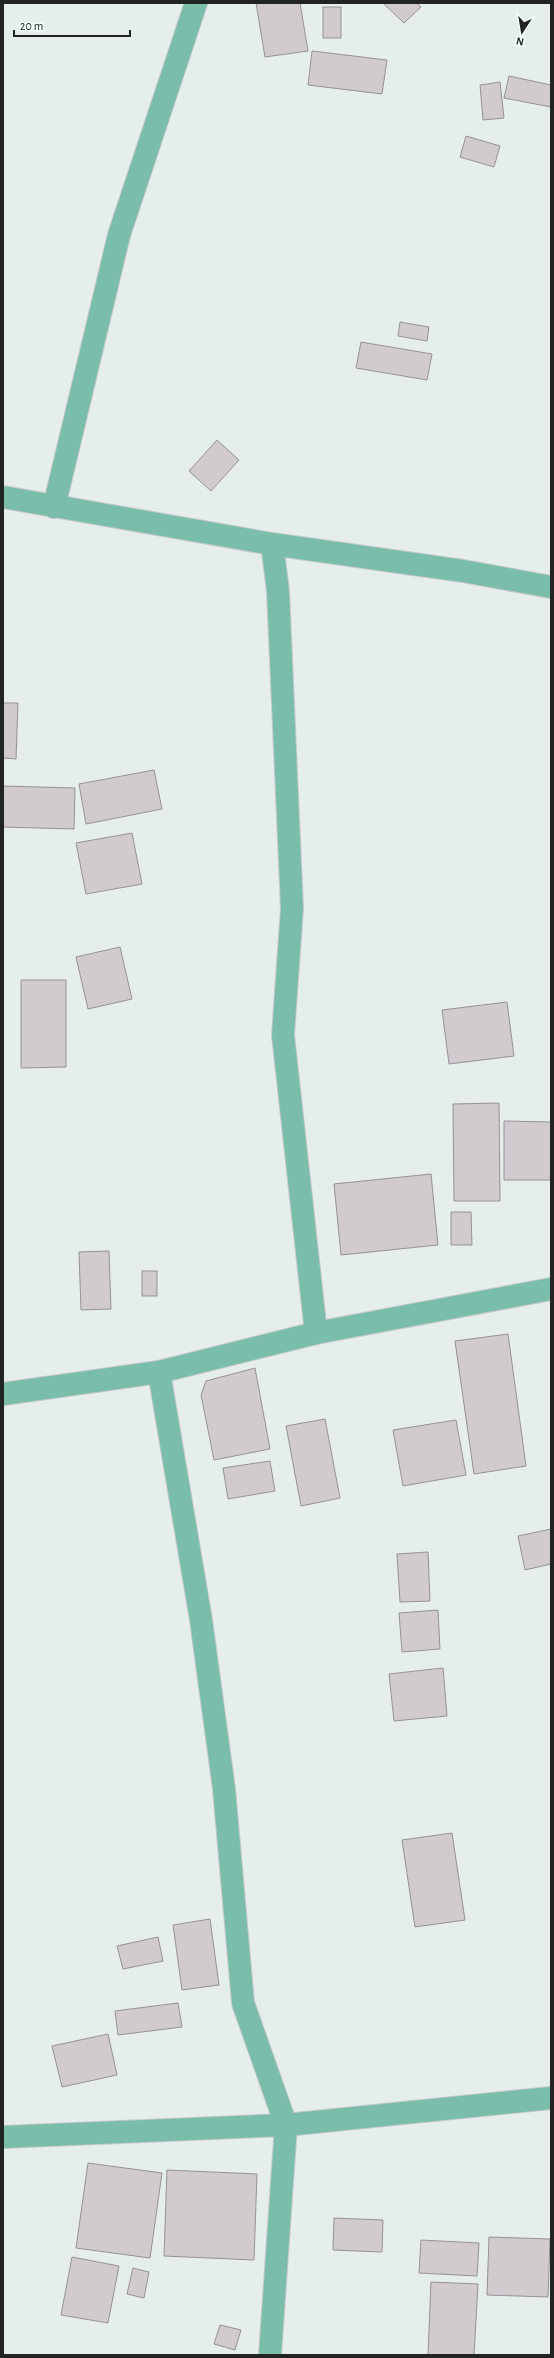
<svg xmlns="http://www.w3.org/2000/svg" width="554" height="2358" font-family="'Alegreya Sans',sans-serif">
<rect width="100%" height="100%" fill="#e6eeeb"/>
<g fill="#d1cbd0" stroke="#969196">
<polygon points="256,3 300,3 308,51 265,57"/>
<polygon points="383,3 416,3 421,7 404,23"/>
<rect x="323" y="7" width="18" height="31"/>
<polygon points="312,51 387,60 382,94 308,85"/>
<polygon points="509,76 551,85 551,107 504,98"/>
<polygon points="500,82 504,118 483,120 480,85"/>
<polygon points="466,136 500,146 494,167 460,157"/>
<polygon points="400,322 429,327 427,341 398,336"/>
<polygon points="361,342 432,354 427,380 356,368"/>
<polygon points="217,440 239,460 211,491 189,471"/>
<polygon points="3,703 18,703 16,759 3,758"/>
<polygon points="154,770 162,809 86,824 79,784"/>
<polygon points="3,786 75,788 74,829 3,827"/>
<polygon points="132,833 142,884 86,894 76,843"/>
<polygon points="120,947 132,999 88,1009 76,957"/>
<polygon points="21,980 66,980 66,1067 21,1068"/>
<polygon points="507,1002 514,1056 449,1064 442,1010"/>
<polygon points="499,1103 500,1201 454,1201 453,1104"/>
<polygon points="504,1121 551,1122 551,1180 504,1180"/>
<polygon points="431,1174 438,1245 341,1255 334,1184"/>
<polygon points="451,1212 471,1212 472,1245 451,1245"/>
<polygon points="109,1251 111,1309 81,1310 79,1252"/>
<rect x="142" y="1271" width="15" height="25"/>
<polygon points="508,1334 526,1466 474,1474 455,1341"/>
<polygon points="255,1368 270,1449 214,1460 201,1395 206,1381"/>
<polygon points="325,1419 340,1498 301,1506 286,1426"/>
<polygon points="456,1420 466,1475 403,1486 393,1430"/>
<polygon points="270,1461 275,1491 228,1499 223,1468"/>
<polygon points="551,1529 551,1564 525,1570 518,1536"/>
<polygon points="428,1552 430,1601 400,1602 397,1554"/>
<polygon points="438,1610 440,1649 402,1652 399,1613"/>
<polygon points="443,1668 447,1716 394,1721 389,1674"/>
<polygon points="452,1833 465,1920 415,1927 402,1840"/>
<polygon points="210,1919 219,1985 182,1990 173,1925"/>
<polygon points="158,1937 163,1961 123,1969 117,1946"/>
<polygon points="178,2003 182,2027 118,2035 115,2011"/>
<polygon points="108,2034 117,2075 62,2087 52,2046"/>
<polygon points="88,2163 162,2173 150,2258 76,2248"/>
<polygon points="167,2170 257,2174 254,2260 164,2256"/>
<polygon points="334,2218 383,2220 382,2252 333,2250"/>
<polygon points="489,2237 550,2239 548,2297 487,2295"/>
<polygon points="421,2240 479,2243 477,2276 419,2273"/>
<polygon points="72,2257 119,2266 108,2323 61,2315"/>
<polygon points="133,2268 149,2272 144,2298 127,2294"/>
<polygon points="431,2282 478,2284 474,2355 428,2355"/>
<polygon points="220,2325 241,2330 235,2350 214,2344"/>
</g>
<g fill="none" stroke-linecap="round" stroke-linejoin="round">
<g stroke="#c3cac7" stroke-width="24">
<g id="street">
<polyline points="3,497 272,544 463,571 551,587"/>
<polyline points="54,507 119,235 196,3"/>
<polyline points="272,544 278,591 292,908 283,1035 316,1333"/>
<polyline points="159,1372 201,1620 224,1789 243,2003 286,2125 270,2355"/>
<polyline points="3,1394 159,1372 316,1333 551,1289"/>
<polyline points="3,2137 286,2125 551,2098"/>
</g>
</g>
<use href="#street" stroke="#7abdab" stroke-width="22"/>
</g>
<rect width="554" height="2358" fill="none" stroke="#212423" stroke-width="8"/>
<g transform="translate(522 32) rotate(192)" stroke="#f3fcf9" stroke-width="3" paint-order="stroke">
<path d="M0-3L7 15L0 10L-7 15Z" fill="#212423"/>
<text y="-6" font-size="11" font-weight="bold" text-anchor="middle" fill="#212423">N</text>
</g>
<path d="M14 30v6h116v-6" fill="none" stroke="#212423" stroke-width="2"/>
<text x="20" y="30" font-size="12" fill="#212423" stroke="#f3fcf9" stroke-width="3" paint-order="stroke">20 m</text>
</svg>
